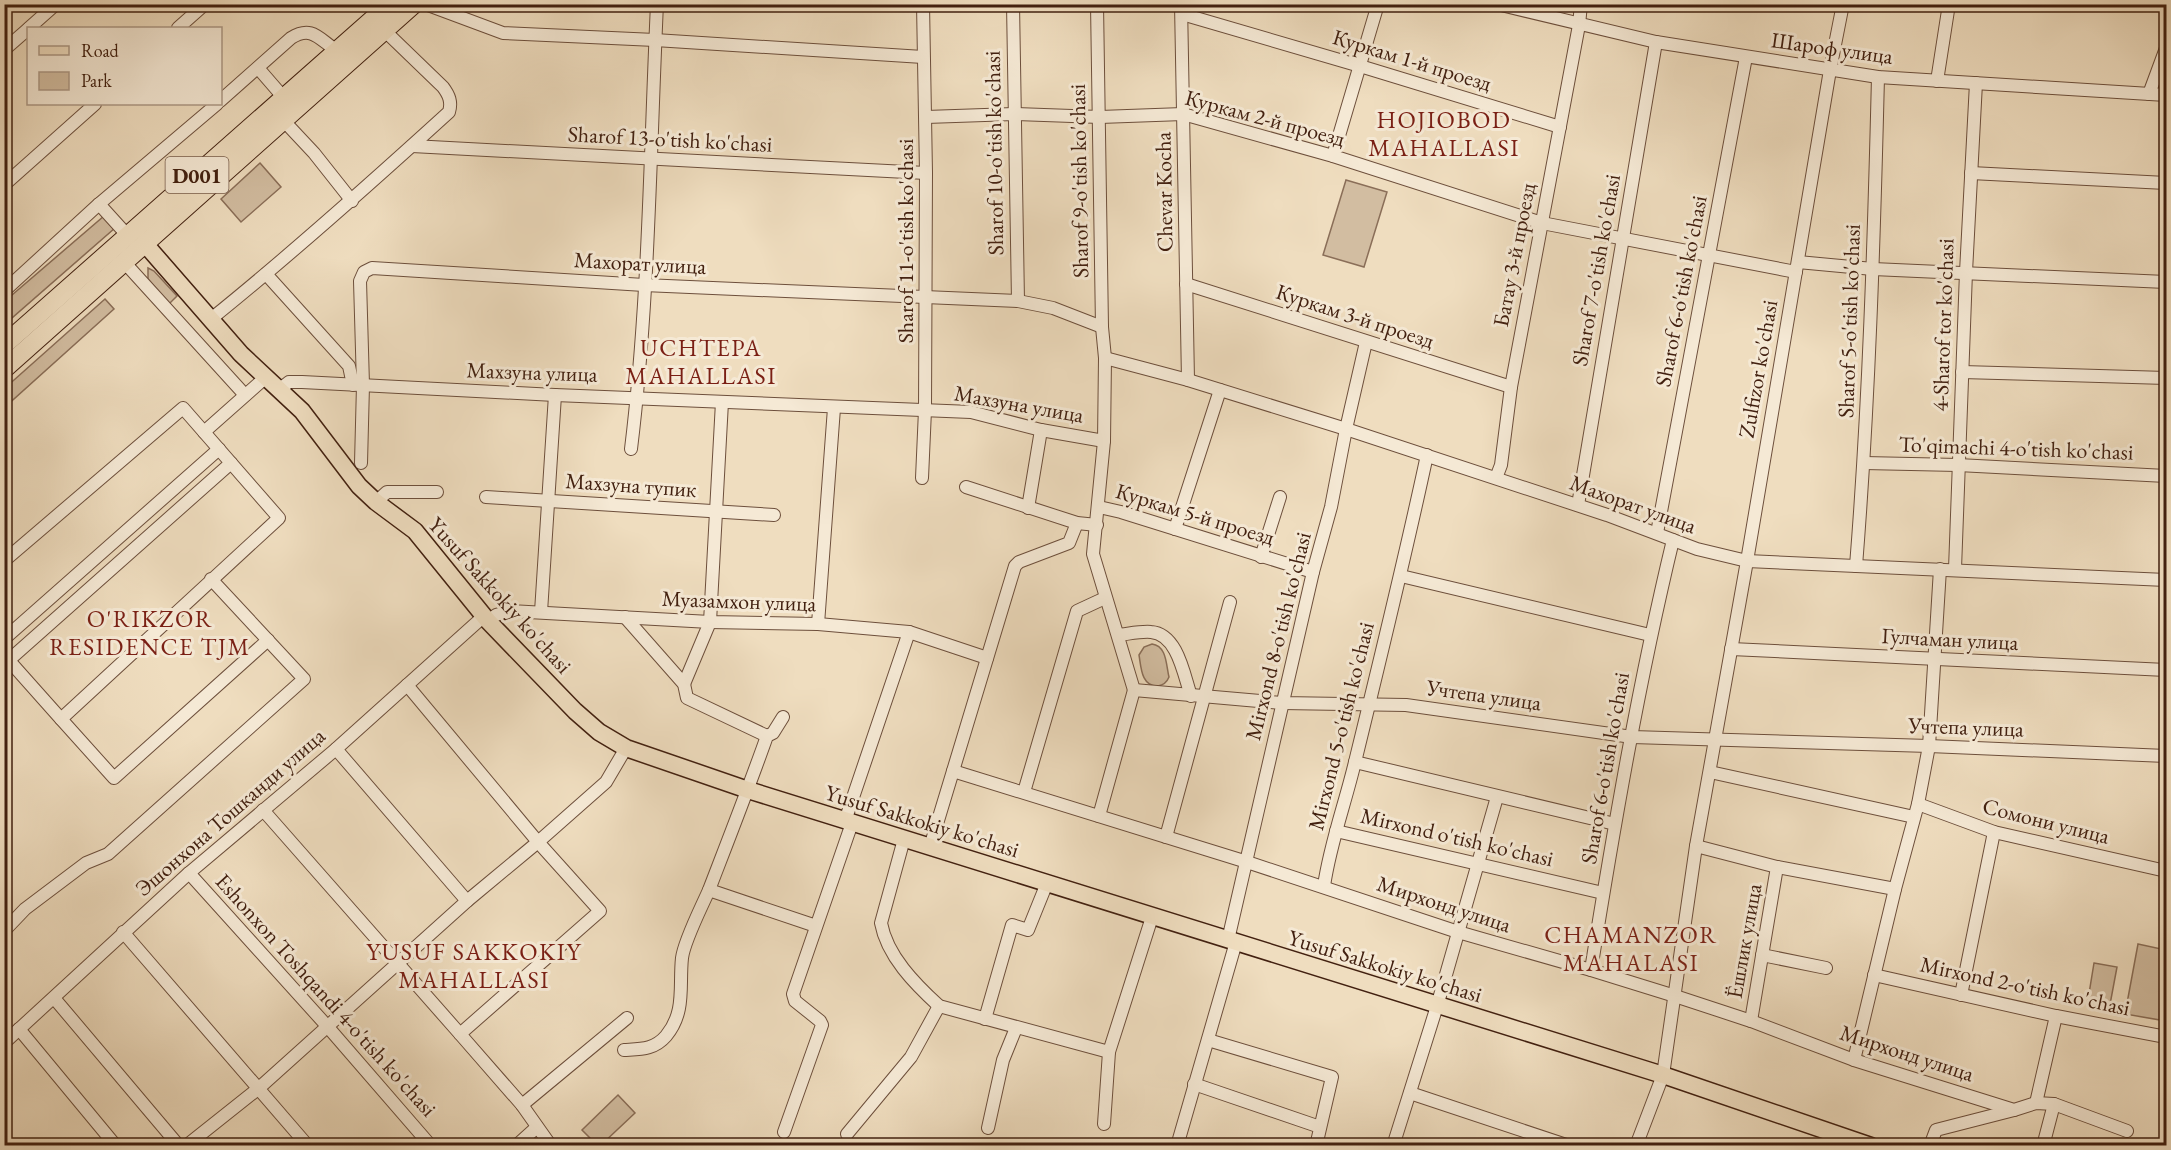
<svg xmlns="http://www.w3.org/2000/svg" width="2171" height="1150" font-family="'EB Garamond',serif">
<rect width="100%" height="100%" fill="#efddbf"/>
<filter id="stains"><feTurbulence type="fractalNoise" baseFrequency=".00333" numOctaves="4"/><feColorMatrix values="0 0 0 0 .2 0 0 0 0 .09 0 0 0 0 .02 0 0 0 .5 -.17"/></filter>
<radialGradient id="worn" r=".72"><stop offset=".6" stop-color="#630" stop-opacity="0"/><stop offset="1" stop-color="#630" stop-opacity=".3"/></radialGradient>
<g fill="#d2bda1" stroke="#8a6e58" stroke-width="1.5">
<polygon points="260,163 281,187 241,222 221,199"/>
<polygon points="1346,180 1387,192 1364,267 1323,255"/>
<polygon points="104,216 115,228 5,324 5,301"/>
<polygon points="148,268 154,271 177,296 169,304 148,279"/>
<polygon points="105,299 114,309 5,407 5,388"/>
<path d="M1152,644C1167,646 1166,665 1169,677C1167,682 1164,685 1158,686C1141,687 1141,666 1139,655L1144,647Z"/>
<polygon points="2138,944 2166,950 2166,1021 2125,1014"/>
<polygon points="2094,963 2117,967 2109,1010 2087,1006"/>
<polygon points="618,1095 635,1113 601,1145 597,1145 582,1130"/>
</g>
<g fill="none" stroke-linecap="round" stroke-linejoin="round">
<g stroke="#6d4f3c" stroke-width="14">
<g id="minor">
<polyline points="425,4 503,33 655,40 923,57"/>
<polyline points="1013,4 1018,301"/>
<polyline points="1097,4 1102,327 1105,358 1104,441 1093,554 1134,690"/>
<polyline points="1181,4 1188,380"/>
<polyline points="1497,4 1656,42 1878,77 2166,95"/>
<polyline points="1182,14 1360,66 1560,127"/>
<polyline points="29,28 56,4"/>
<polyline points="178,28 205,4"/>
<polyline points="4,50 28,29"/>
<polyline points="258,68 284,98"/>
<polyline points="1937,81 1949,4"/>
<polyline points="2149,94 2166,48"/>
<path d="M220,101L291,38C312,25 319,39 337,51"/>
<polyline points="926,117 1014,114 1100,117 1183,114 1333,156 1542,223 1796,272"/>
<polyline points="284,121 314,153 352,201"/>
<polyline points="412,146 926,173"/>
<polyline points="1333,156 1378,4"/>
<polyline points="1971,173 2166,183"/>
<polyline points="4,185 95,104"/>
<polyline points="99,204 128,236"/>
<polyline points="1798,262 1873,269 2166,282"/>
<polyline points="125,263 245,395"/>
<polyline points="266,274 349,366 353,385"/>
<polyline points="1186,284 1511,387"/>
<polyline points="4,291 99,204 217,104"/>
<path d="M211,319C293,253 371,183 449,112C452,102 449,95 443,87L385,31"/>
<polyline points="1105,358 1188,380 1346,429 1607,515 1697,549 1747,561 2166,580"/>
<polyline points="1962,372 2166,378"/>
<polyline points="280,389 289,382 302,382 555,395 971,412 1041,430 1104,441"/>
<polyline points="204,432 266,377"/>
<path d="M631,449C649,302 650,153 657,4"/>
<polyline points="361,463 363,385 360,281 364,272 372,268 644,285 1018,301 1053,308 1102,327"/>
<polyline points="1864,463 1958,465 2166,476"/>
<polyline points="922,478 925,410 926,173 923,4"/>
<polyline points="1496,478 1501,465 1511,387 1579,25 1581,4"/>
<polyline points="966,487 1077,523 1097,525"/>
<polyline points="486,497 774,515"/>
<polyline points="376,502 387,492 437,492"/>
<polyline points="1578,505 1656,42"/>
<polyline points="1099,507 1121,512 1313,572"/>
<polyline points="1028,508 1041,430"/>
<polyline points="1175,529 1220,390"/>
<polyline points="1657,533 1746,57"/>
<polyline points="1261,557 1280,497"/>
<polyline points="4,561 183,408 279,518 61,719 4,655"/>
<path d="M1856,566C1869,403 1874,240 1878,77"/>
<polyline points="1955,569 1966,272 1976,83"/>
<polyline points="1401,576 1650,635"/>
<polyline points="541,612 555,395"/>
<polyline points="625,617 684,684 687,698 767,736"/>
<polyline points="488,621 496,615 510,611 710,622 818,624 909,632 987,658"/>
<polyline points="818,624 834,408"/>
<path d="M1118,635C1128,634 1141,631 1151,632C1178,634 1184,676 1191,696"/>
<polyline points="4,639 219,449"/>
<polyline points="1731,649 2166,670"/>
<polyline points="9,660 231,463"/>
<polyline points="684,684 710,622 722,402"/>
<polyline points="407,685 538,842 600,911 460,1034"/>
<polyline points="1134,690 1282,703 1406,705 1632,737 1929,746 2166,756"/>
<polyline points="61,719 114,778 268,640"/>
<polyline points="336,749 467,901"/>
<polyline points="1355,762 1615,824"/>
<polyline points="953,771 1247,862 1458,932 1591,970 1675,996 1751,1021 1854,1060 2014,1110 2036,1103 2054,1104 2127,1131"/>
<polyline points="1710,772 1914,817"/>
<polyline points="1024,792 1077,611 1105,598"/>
<polyline points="1918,804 1994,832 2166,871"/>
<polyline points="263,810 460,1034 522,1105 551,1146"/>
<polyline points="1099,816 1134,690"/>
<polyline points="845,821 909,632"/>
<polyline points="1336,831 1603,893"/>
<polyline points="1166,837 1230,602"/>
<path d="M904,839L881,923C887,956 915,984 939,1006L1109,1052"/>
<polyline points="1696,846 1777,867 1895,889"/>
<polyline points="930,847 1015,566 1019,562 1069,543 1077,523"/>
<polyline points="189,873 327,1026 431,1146"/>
<path d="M1324,886C1330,844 1345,804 1355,762C1380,660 1405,558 1427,455"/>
<polyline points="709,890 816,926"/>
<polyline points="4,931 25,909 86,863 108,854 304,679 211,579"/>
<polyline points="123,932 308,1146"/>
<polyline points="1228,940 1313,572 1331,507 1346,429 1366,342"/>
<polyline points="1762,955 1826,968"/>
<path d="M1591,970C1614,826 1639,681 1673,540"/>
<polyline points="1874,975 2056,1016 2166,1037"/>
<polyline points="1961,995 1994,832"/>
<polyline points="54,998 179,1146"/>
<polyline points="985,1019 1012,925 1028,930 1047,883"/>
<polyline points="1751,1021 1777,867"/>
<polyline points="19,1029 116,1146"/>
<polyline points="1208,1040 1332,1077 1316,1146"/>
<polyline points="4,1043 189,873 336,749 484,616"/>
<path d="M624,1050C640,1049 654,1050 666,1036C686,1012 679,986 682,958C684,941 702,906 709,890C729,838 749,787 767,736L773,733L783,717"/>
<polyline points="1854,1060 1895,889 1918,804 1929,746 1940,569"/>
<polyline points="1194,1084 1320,1127"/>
<polyline points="1410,1093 1569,1146"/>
<polyline points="2036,1103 2056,1016"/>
<polyline points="522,1105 627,1018"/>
<polyline points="1104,1124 1109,1052 1152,917"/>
<polyline points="988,1128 1003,1060 1016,1028"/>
<polyline points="784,1132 822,1025 820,1021 795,1001 793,994 852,823"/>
<polyline points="847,1134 911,1057 939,1006"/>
<polyline points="186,1146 259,1088 467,901 538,842 606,782 626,748"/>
<polyline points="516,1146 537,1127"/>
<polyline points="1177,1146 1236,942"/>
<polyline points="1393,1146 1437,1006 1497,797"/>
<polyline points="1636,1146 1663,1075 1696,846 1747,561 1830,70 1843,4"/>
<polyline points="1930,1146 1936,1130 2014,1110"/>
<polyline points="2043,1146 2054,1104"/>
</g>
</g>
<g stroke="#422010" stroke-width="19">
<polyline id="major" points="146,245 241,354 302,411 359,486 376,502 415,531 488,621 575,711 599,732 626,748 748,790 1663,1075 1871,1146"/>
</g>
<g stroke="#422010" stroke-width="20">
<g id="highway">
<polyline points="4,345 390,4"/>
<polyline points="4,369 414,4"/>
</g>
</g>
<use href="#minor" stroke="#f5e9d5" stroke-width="12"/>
<use href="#major" stroke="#efddbf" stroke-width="16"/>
<use href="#highway" stroke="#efddbf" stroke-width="18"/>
</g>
<g text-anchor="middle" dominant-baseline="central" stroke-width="6" stroke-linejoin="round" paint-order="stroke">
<rect fill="#f5e9d5" stroke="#785c4b" stroke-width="1.5" x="165.5" y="157" width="63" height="36" rx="4.5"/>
<g font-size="21" font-weight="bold" fill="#422010">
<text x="197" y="175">D001</text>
</g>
<g font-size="22" fill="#422010" stroke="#f5e9d5">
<text transform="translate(1832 48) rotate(8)">Шароф улица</text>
<text transform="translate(1412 60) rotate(17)">Куркам 1-й проезд</text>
<text transform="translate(1265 118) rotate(15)">Куркам 2-й проезд</text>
<text transform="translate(670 139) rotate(3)">Sharof 13-o'tish ko'chasi</text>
<text transform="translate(994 153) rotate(-91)">Sharof 10-o'tish ko'chasi</text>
<text transform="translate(1079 181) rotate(-91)">Sharof 9-o'tish ko'chasi</text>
<text transform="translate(1164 192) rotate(-91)">Chevar Kocha</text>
<text transform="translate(905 241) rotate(-90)">Sharof 11-o'tish ko'chasi</text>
<text transform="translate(1514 255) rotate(-79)">Батау 3-й проезд</text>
<text transform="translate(640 263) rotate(3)">Махорат улица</text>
<text transform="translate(1596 270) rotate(-80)">Sharof 7-o'tish ko'chasi</text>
<text transform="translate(1681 291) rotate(-79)">Sharof 6-o'tish ko'chasi</text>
<text transform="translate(1355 316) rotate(18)">Куркам 3-й проезд</text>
<text transform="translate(1849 321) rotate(-88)">Sharof 5-o'tish ko'chasi</text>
<text transform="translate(1943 325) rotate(-88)">4-Sharof tor ko'chasi</text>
<text transform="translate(1758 369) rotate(-80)">Zulfizor ko'chasi</text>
<text transform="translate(532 372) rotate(2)">Махзуна улица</text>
<text transform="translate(1019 404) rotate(10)">Махзуна улица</text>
<text transform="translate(2016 448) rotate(2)">To'qimachi 4-o'tish ko'chasi</text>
<text transform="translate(631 485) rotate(4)">Махзуна тупик</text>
<text transform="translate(1633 504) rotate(20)">Махорат улица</text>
<text transform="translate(1195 514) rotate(17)">Куркам 5-й проезд</text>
<text transform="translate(500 595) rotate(48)">Yusuf Sakkokiy ko'chasi</text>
<text transform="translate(739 601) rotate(2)">Муазамхон улица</text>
<text transform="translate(1278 636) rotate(-76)">Mirxond 8-o'tish ko'chasi</text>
<text transform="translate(1950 639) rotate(3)">Гулчаман улица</text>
<text transform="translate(1484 695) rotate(8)">Учтепа улица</text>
<text transform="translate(1341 726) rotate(-76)">Mirxond 5-o'tish ko'chasi</text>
<text transform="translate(1966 727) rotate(2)">Учтепа улица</text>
<text transform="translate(1605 768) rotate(-80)">Sharof 6-o'tish ko'chasi</text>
<text transform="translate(230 812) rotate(-41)">Эшонхона Тошканди улица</text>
<text transform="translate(922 821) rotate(17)">Yusuf Sakkokiy ko'chasi</text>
<text transform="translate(2046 821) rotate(14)">Сомони улица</text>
<text transform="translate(1457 837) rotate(13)">Mirxond o'tish ko'chasi</text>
<text transform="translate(1444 904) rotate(18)">Мирхонд улица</text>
<text transform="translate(1744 941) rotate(-80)">Ёшлик улица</text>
<text transform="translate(1385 966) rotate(17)">Yusuf Sakkokiy ko'chasi</text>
<text transform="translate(2025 986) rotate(12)">Mirxond 2-o'tish ko'chasi</text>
<text transform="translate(326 995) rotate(48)">Eshonxon Toshqandi 4-o'tish ko'chasi</text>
<text transform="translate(1907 1053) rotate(18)">Мирхонд улица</text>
</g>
<g font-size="24" letter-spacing="1.5" fill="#7a1f14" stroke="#f5e9d5">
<text x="1444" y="119">HOJIOBOD<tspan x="1444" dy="28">MAHALLASI</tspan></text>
<text x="701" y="347">UCHTEPA<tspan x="701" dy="28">MAHALLASI</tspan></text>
<text x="150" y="618">O'RIKZOR<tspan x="150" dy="28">RESIDENCE TJM</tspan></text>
<text x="1631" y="934">CHAMANZOR<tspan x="1631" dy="28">MAHALASI</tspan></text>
<text x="474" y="951">YUSUF SAKKOKIY<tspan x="474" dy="28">MAHALLASI</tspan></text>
</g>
</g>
<rect width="2171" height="1150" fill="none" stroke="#efddbf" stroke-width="24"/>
<rect x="6" y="6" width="2159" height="1138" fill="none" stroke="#422010" stroke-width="3"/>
<rect x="12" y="12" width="2147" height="1126" fill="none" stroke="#422010" stroke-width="1.5"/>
<rect x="27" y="27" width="195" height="78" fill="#f5e9d5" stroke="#ad9986" stroke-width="1.5"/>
<rect x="39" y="46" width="30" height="9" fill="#efddbf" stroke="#ad9986" stroke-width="1.5"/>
<text x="81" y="57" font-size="18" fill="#422010">Road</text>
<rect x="39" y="72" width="30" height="18" fill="#d2bda1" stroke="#ad9986" stroke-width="1.5"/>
<text x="81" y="87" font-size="18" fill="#422010">Park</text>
<rect width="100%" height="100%" filter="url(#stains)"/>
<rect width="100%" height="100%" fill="url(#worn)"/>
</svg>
